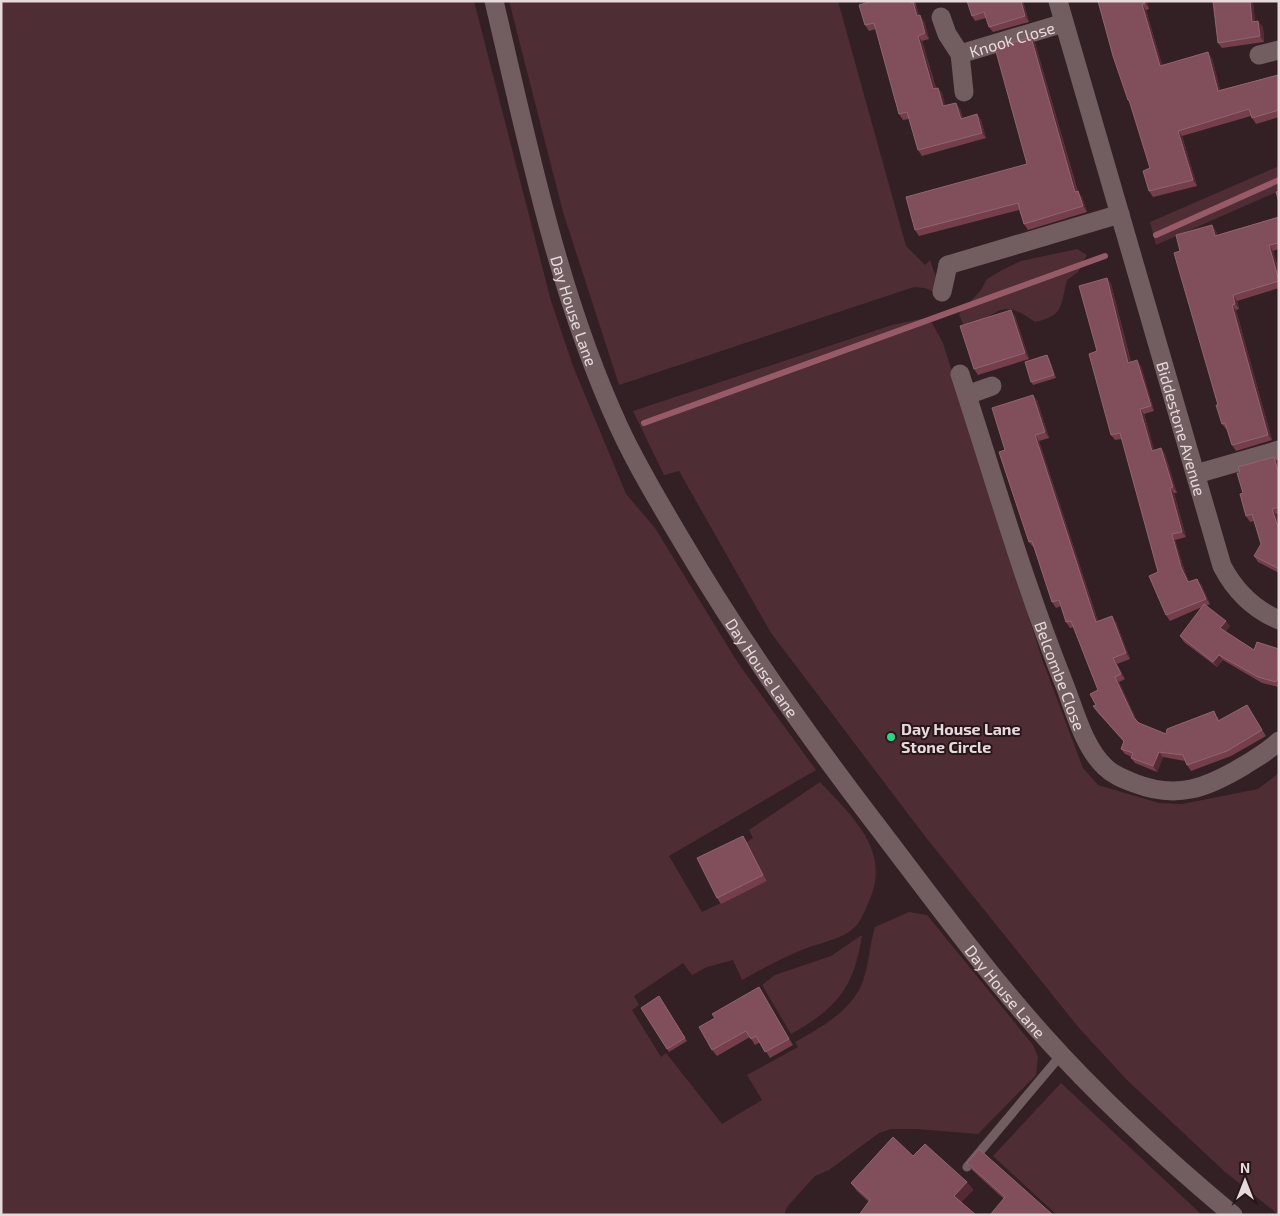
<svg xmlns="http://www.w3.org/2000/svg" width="1280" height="1216" font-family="'Exo 2',sans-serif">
<rect width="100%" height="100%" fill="#322024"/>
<g fill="#4f2d34">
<path d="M1,1H474L551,301L573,366L626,494L655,528L738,663L816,770L669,856L702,912L767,881L747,842L753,838L749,830L820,782C851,815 891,850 870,899C866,908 862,919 856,926C844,939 819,943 804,949C782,958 762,969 742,980L733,960L707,967L692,975L683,963L634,996L639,1005L632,1010L661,1057L666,1053L722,1124L762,1100L747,1075L798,1047L795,1042C819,1029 847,1013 860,988C869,970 869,946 875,927L909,912L927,915L1033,1045L1038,1057L1036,1075L978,1134L916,1129H891L879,1133L829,1170L815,1176L787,1207L784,1215H1Z"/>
<polygon points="509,1 838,1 906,246 925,265 930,260 936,277 934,292 925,288 914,287 619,385 563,212"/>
<polygon points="1279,166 1279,191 1156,245 1150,222"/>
<path d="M1077,249L1087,255L1078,272L1067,280C1060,306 1065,315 1035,322C995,292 997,324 963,324L959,314L981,290L987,279L1002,270L1021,261Z"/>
<polygon points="921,319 932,323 943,343 1042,659 1083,768 1098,785 1159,803 1182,804 1258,789 1279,773 1279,1215 1224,1171 1127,1080 1079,1028 924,835 771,633 679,471 664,475 633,411 892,325"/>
<path d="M862,935C854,988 837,1008 791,1034L762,985L775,975L831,956Z"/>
<polygon points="1061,1083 1202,1215 1057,1215 993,1156"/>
</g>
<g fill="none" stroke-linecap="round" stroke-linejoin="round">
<g stroke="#975a67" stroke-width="6">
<polyline points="1156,235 1279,180"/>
<polyline points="644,423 1105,256"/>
</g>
<polyline stroke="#725d61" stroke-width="9" points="967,1167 1061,1055"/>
<g stroke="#725d61" stroke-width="19">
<path id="s1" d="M494,1C528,144 557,292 619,427C637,466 660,504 682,541C739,638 803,729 871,818C927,891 981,966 1043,1035C1101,1100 1166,1159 1233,1215"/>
<path id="s2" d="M1058,1L1222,566C1235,591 1253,609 1279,620"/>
<polyline points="941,17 947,34 960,54 964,92"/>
<path id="s3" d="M960,54L1064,23"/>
<polyline points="1259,55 1279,50"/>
<polyline points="948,265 1120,214"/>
<polyline points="942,292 948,265"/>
<path id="s4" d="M960,374C994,478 1024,584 1065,686C1075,712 1084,747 1105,767C1113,775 1124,779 1134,783C1177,800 1207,788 1245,765C1256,758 1269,751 1279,741"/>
<polyline points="967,395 992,386"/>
<polyline points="1196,474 1279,450"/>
</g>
</g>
<g fill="#743f4b">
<polygon points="872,1 915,1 919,15 924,21 929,39 922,41 936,88 942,93 945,106 960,109 963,118 977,114 981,120 986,138 922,156 918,150 909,119 903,120 899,114 876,29 869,31 865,25"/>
<polygon points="1023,1 1029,22 993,32 989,27 986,18 975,21 972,16"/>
<polygon points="1098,1 1147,1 1149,9 1146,10 1162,65 1212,58 1220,90 1278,75 1279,76 1279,117 1256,124 1251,116 1182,136 1197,186 1153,197 1149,191 1150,168 1131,105 1128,100"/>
<polygon points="1253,3 1255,22 1263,27 1264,42 1222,48 1218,43"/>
<polygon points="1035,43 1078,192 1082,197 1087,212 1028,230 1024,224 1019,210 919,236 915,230 1027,164"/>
<polygon points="1279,217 1279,249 1273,251 1279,271 1279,288 1237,301 1239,309 1236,310 1272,440 1236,451 1232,445 1227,429 1226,429 1222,424 1218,405 1180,251 1212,225 1216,231 1217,235"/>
<polygon points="1107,278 1111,284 1131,362 1141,366 1154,411 1144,414 1154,450 1161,448 1165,454 1177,493 1174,493 1186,537 1175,540 1185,572 1189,582 1201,584 1210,604 1206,606 1230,626 1225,632 1254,650 1279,649 1279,687 1262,683 1223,660 1217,667 1184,642 1180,636 1202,607 1170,621 1166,615 1158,572 1122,439 1115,440 1111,435 1097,351"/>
<polygon points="1015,316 1029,359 978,375 974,369"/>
<polygon points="1049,358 1056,378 1033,385 1031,382"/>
<polygon points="1037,400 1049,438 1039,441 1098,621 1116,622 1130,659 1117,664 1125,679 1119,682 1137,721 1139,723 1166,734 1218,717 1219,721 1247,705 1266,736 1231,756 1191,771 1187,765 1185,761 1163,757 1157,772 1135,763 1131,758 1132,757 1125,754 1121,749 1124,742 1097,712 1093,706 1096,705 1098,690 1074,627 1070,628 1066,622 1061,606 1056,608 1052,602 1034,547 1033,547 1029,542 1005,450"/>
<polygon points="1277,462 1279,467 1279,514 1276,514 1279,523 1279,573 1258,562 1254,556 1261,544 1254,521 1250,522 1246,516 1243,493"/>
<polygon points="747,842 767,881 721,904 717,898"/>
<polygon points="759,987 793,1045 770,1058 760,1042 755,1045 750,1037 717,1056 712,1050 715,1018"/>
<polygon points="659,996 687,1041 669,1052 641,1008"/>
<polygon points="913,1156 967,1182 973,1190 961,1202 869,1202 857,1191 851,1183"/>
<polygon points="967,1163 1053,1215 1004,1199 972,1170"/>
</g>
<g fill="#542b35">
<polygon points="1021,1 1023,1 1029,22 1025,16"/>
<polygon points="1145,1 1147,1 1149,9 1145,3"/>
<polygon points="1250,1 1252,1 1253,3 1256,28 1252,22"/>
<polygon points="913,2 917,8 921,21 917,16"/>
<polygon points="1142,4 1146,10 1164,72 1160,66"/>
<polygon points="920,15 924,21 929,39 925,33"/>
<polygon points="1258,21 1263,27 1264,42 1260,36"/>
<polygon points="918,36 922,41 937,94 933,89"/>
<polygon points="1031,37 1035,43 1079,198 1075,192"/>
<polygon points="1208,52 1212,58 1222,97 1218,91"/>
<polygon points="938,88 942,93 947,112 943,106"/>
<polygon points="956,103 960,109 965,125 961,119"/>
<polygon points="977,114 981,120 986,138 982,133"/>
<polygon points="1178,131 1182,136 1197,186 1193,180"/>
<polygon points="1078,191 1082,197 1087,212 1083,206"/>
<polygon points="1212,225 1216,231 1219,241 1215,236"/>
<polygon points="1269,245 1273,251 1279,271 1279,279"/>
<polygon points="1107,278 1111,284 1132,368 1128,363"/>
<polygon points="1233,295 1237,301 1239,309 1235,304"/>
<polygon points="1232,305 1236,310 1272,440 1268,435"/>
<polygon points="1011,310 1015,316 1029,359 1025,353"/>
<polygon points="1047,355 1049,358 1056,378 1054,375"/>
<polygon points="1137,360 1141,366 1154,411 1151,406"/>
<polygon points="1033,395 1037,400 1049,438 1045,432"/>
<polygon points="1140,409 1144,414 1156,456 1152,451"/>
<polygon points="1035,435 1039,441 1100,628 1096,622"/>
<polygon points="1161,448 1165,454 1177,493 1173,487"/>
<polygon points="1274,457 1277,462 1279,467 1279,475"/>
<polygon points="1170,488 1174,493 1186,537 1182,532"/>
<polygon points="1272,509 1276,514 1279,523 1279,530"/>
<polygon points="1172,534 1175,540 1185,572 1192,588 1188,582 1181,567"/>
<polygon points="1197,579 1201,584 1210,604 1206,599"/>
<polygon points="1112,616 1116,622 1130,659 1126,653"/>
<polygon points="1226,621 1230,626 1224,634 1220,628"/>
<polygon points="1219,655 1223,660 1217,667 1213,662"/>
<polygon points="1113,658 1117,664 1125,679 1121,674"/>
<polygon points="1278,675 1279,676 1279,686 1276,682"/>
<polygon points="1115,677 1119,682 1138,723 1134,718"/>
<polygon points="1159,752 1163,757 1157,772 1153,766"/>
<polygon points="743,836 747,842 767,881 763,875"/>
<polygon points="759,987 763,993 793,1045 789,1039"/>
<polygon points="967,1182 973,1190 959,1204 954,1196"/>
</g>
<g fill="#804f5b" stroke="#90656f">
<polygon points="872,1 912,1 910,3 913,2 917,16 920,15 925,33 918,36 933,89 938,88 943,106 956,103 961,119 977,114 982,133 918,150 907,112 899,114 874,23 865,25 859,5"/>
<polygon points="967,1 1021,1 1025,16 989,27 984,12 972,16"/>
<polygon points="1098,1 1145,1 1145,3 1142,4 1160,66 1208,52 1218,91 1278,75 1279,79 1279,110 1252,118 1249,109 1178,131 1193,180 1149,191 1143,171 1150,168 1129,100 1128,100 1113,56"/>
<polygon points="1213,1 1250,1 1252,22 1258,21 1260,36 1218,43"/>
<polygon points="1031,37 1075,192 1078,191 1083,206 1024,224 1018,203 915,230 906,197 1027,164 995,48"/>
<polygon points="1279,191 1279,202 1276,192"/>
<polygon points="1279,217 1279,243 1269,245 1279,281 1233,295 1235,304 1232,305 1268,435 1232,445 1225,423 1222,424 1216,405 1218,405 1174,253 1180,251 1176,235 1212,225 1215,236"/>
<polygon points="1107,278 1128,363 1137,360 1151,406 1140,409 1152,451 1161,448 1173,487 1170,488 1182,532 1172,534 1181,567 1188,582 1197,579 1206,599 1166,615 1149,576 1158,572 1120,433 1111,435 1089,354 1097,351 1079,286"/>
<polygon points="1011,310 1025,353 974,369 960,326"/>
<polygon points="1047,355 1054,375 1031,382 1025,362"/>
<polygon points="1033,395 1045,432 1035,435 1096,622 1112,616 1126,653 1113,658 1121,674 1115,677 1134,718 1139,723 1166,734 1167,729 1214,711 1218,721 1247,705 1262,730 1227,751 1187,765 1183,755 1159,752 1153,766 1131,758 1133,753 1121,749 1124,741 1093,706 1096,705 1090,694 1098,690 1071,621 1066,622 1059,600 1052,602 1032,541 1029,542 999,452 1005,450 992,408"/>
<polygon points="1274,457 1279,475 1279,507 1272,509 1279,530 1279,569 1254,556 1261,544 1252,514 1246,516 1240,494 1243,493 1237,473 1240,473 1238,467"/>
<polygon points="1204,604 1226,621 1220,628 1254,650 1257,642 1279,649 1279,676 1276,682 1258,677 1219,655 1213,662 1180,636"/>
<polygon points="743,836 763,875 717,898 697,858"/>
<polygon points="759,987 789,1039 765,1052 756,1036 751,1039 746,1031 712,1050 699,1027 715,1018 712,1014"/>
<polygon points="659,996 685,1038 667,1049 641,1008"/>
<polygon points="893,1137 913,1156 925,1144 967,1182 954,1196 976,1215 859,1215 870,1200 851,1183"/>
<polygon points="979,1149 1053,1215 990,1215 1005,1197 967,1163"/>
</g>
<circle fill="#23d886" stroke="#28171a" stroke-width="2" cx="891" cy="737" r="5"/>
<g text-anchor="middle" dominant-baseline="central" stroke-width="4" stroke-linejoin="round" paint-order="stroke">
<g font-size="16" fill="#e6dadc" stroke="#28171a">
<text stroke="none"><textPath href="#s3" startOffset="54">Knook Close</textPath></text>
<text stroke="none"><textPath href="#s1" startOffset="320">Day House Lane</textPath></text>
<text stroke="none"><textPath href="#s2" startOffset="445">Biddestone Avenue</textPath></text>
<text stroke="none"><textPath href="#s1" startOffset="725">Day House Lane</textPath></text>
<text stroke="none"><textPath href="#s4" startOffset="318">Belcombe Close</textPath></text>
<text stroke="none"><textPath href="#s1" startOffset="1130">Day House Lane</textPath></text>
</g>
<g font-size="16" font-weight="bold" fill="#e6dadc" stroke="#28171a" text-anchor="start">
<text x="901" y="728">Day House Lane<tspan x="901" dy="18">Stone Circle</tspan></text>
</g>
</g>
<rect width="1280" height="1216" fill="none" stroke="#e6dadc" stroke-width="5"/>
<g transform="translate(1245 1181)" stroke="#28171a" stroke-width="4" paint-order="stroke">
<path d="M0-4L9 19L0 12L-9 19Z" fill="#e6dadc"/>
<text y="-8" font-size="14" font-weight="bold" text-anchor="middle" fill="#e6dadc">N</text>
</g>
</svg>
